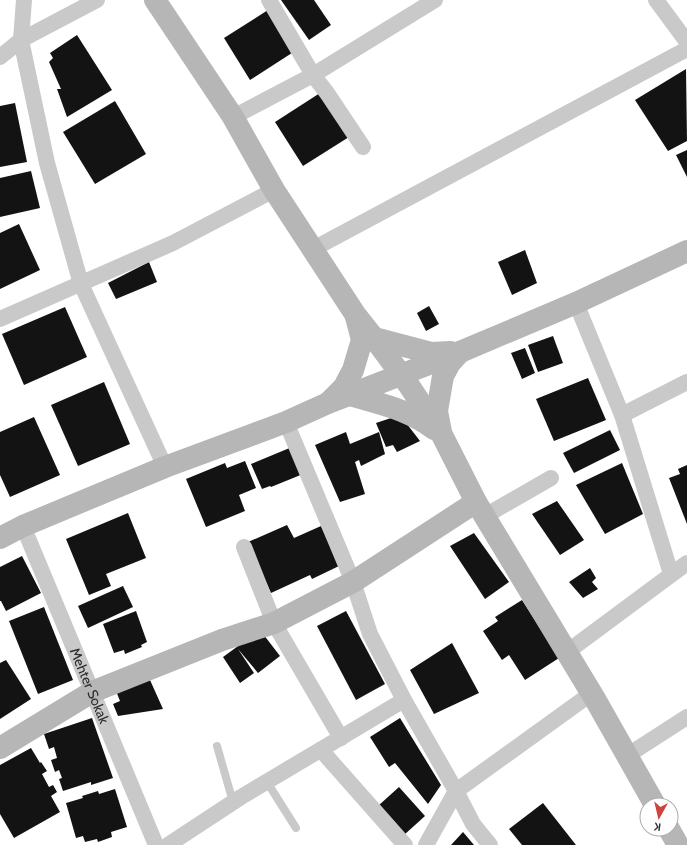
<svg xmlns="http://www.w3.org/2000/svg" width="687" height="845" font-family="Cabin,sans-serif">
<rect width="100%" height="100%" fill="#fff"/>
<g fill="#131313">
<polygon points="281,0 314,0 331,25 309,40"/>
<polygon points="268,10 295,51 250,80 224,38"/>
<polygon points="77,35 112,90 67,117 57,89 61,89 49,62 53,58 50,53"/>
<polygon points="686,69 687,141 668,151 635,100"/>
<polygon points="320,93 349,137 303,166 275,122"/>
<polygon points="115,101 146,154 95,184 63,132"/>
<polygon points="15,103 27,162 0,167 0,106"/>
<polygon points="687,150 687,177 676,155"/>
<polygon points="31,171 40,208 0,217 0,178"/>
<polygon points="19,224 40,270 0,289 0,233"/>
<polygon points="525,250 537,283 512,295 498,262"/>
<polygon points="149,262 157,282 116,299 108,283"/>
<polygon points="429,306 439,324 426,331 417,313"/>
<polygon points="65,307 87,357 24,385 2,334"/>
<polygon points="553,336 563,363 538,372 528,345"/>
<polygon points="525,348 535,373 522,379 511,353"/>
<polygon points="588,378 606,420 554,441 536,399"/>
<polygon points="104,382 130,444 78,466 51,405"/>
<polygon points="400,415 420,441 397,452 393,445 386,447 376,423"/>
<polygon points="34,417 60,475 10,497 0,475 0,432"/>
<polygon points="610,430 620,450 574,473 563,453"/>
<polygon points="346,432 350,444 379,432 385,454 361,466 359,460 355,462 365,494 340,502 315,445"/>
<polygon points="292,447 303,474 271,487 270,486 262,489 251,464"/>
<polygon points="245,461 256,488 239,495 245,511 206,527 186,479 225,463 227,468"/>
<polygon points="622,463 643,514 605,534 576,485"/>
<polygon points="687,465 687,524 669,478 680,474 678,469"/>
<polygon points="557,501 584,540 560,555 532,514"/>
<polygon points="128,513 146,558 106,574 111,586 89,595 66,539"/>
<polygon points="287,525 294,538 321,526 339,566 312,579 310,575 271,593 248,542"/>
<polygon points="474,533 509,582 485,599 450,546"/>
<polygon points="22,556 41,593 6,611 1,601 0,601 0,567"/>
<polygon points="590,568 596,578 592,582 598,589 583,598 569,582"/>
<polygon points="123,586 133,607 88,628 78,606"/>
<polygon points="522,600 559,658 525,680 509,655 502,660 483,631 498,621 495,617"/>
<polygon points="44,607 73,680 38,694 9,621"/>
<polygon points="136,611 147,642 141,645 142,647 125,654 124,650 114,653 103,624"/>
<polygon points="346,611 385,684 356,700 317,626"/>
<polygon points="260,630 280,656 258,673 238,649 254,673 240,683 223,657"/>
<polygon points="452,643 479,693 434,714 410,670"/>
<polygon points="6,660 31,699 0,719 0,663"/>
<polygon points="150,680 163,709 118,716 113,704 120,701 116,691"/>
<polygon points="92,718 113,778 91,785 91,782 63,791 59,779 62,778 59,770 55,772 51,760 57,758 54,747 49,749 44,734"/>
<polygon points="400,718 441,785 428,804 395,763 389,767 370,737"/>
<polygon points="31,748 40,763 41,762 47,771 42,774 49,787 53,785 57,792 51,796 60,812 14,838 0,814 0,765"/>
<polygon points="399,787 425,816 404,835 378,806"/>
<polygon points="115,789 127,827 111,832 112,837 98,842 97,839 85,842 83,836 76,838 66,803 83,798 82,796 98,791 99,794"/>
<polygon points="543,803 576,845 522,845 509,829"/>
<polygon points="463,832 474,845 451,845"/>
</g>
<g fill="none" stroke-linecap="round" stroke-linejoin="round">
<g stroke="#c9c9c9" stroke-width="8">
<polyline points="217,746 233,802"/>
<polyline points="267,782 296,828"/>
</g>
<g stroke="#c9c9c9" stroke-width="16">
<polyline points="24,0 21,40 47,163 81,284 165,467"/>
<polyline points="269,0 313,75 327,93 363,147"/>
<polyline points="656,0 687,42"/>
<polyline points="0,57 21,40 97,0"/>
<polyline points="233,117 313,75 435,0"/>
<polyline points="313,249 687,49"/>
<polyline points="576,303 622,415 671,574"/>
<polyline points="0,319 173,243 274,190"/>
<polyline points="622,415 687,382"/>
<polyline points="286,422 353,582 370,634 404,700 456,791 473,824 490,845"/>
<polyline points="485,516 551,478"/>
<path id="s1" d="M23,526L156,845"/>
<polyline points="244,547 274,623 341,738"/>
<polyline points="567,652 687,563"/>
<polyline points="321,750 405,845"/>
<polyline points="628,755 687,717"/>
<polyline points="168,845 241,797 404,700"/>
<polyline points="426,845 456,791 592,693"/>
</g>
<g stroke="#b6b6b6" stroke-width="22">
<polyline points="155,0 233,117 274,190 355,314 374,338 408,384 442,435 476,502 595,699 655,805"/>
<polyline points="374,338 431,353 451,352"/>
<path d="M350,395C380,404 408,409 434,429"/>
<polyline points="329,402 344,387 353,370 362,340 356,317"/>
<polyline points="441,432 437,411 443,376 450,363 460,352"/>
<polyline points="0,538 23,526 165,467 286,422 328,403 460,352 576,303 687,251"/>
<polyline points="0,748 92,692 222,640 274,623 353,582 476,502"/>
<polyline points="669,829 678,845"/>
</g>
</g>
<g text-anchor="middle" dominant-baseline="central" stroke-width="4" stroke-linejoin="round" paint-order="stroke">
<g font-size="14" fill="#2c2c2c" stroke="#fff">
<text stroke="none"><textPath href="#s1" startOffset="173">Mehter Sokak</textPath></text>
</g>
</g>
<g transform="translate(659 817) rotate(188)"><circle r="19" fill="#ffffff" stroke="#ababab"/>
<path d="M0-3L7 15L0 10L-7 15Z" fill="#d1423f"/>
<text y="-6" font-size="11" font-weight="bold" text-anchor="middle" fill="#2c2c2c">K</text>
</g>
</svg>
